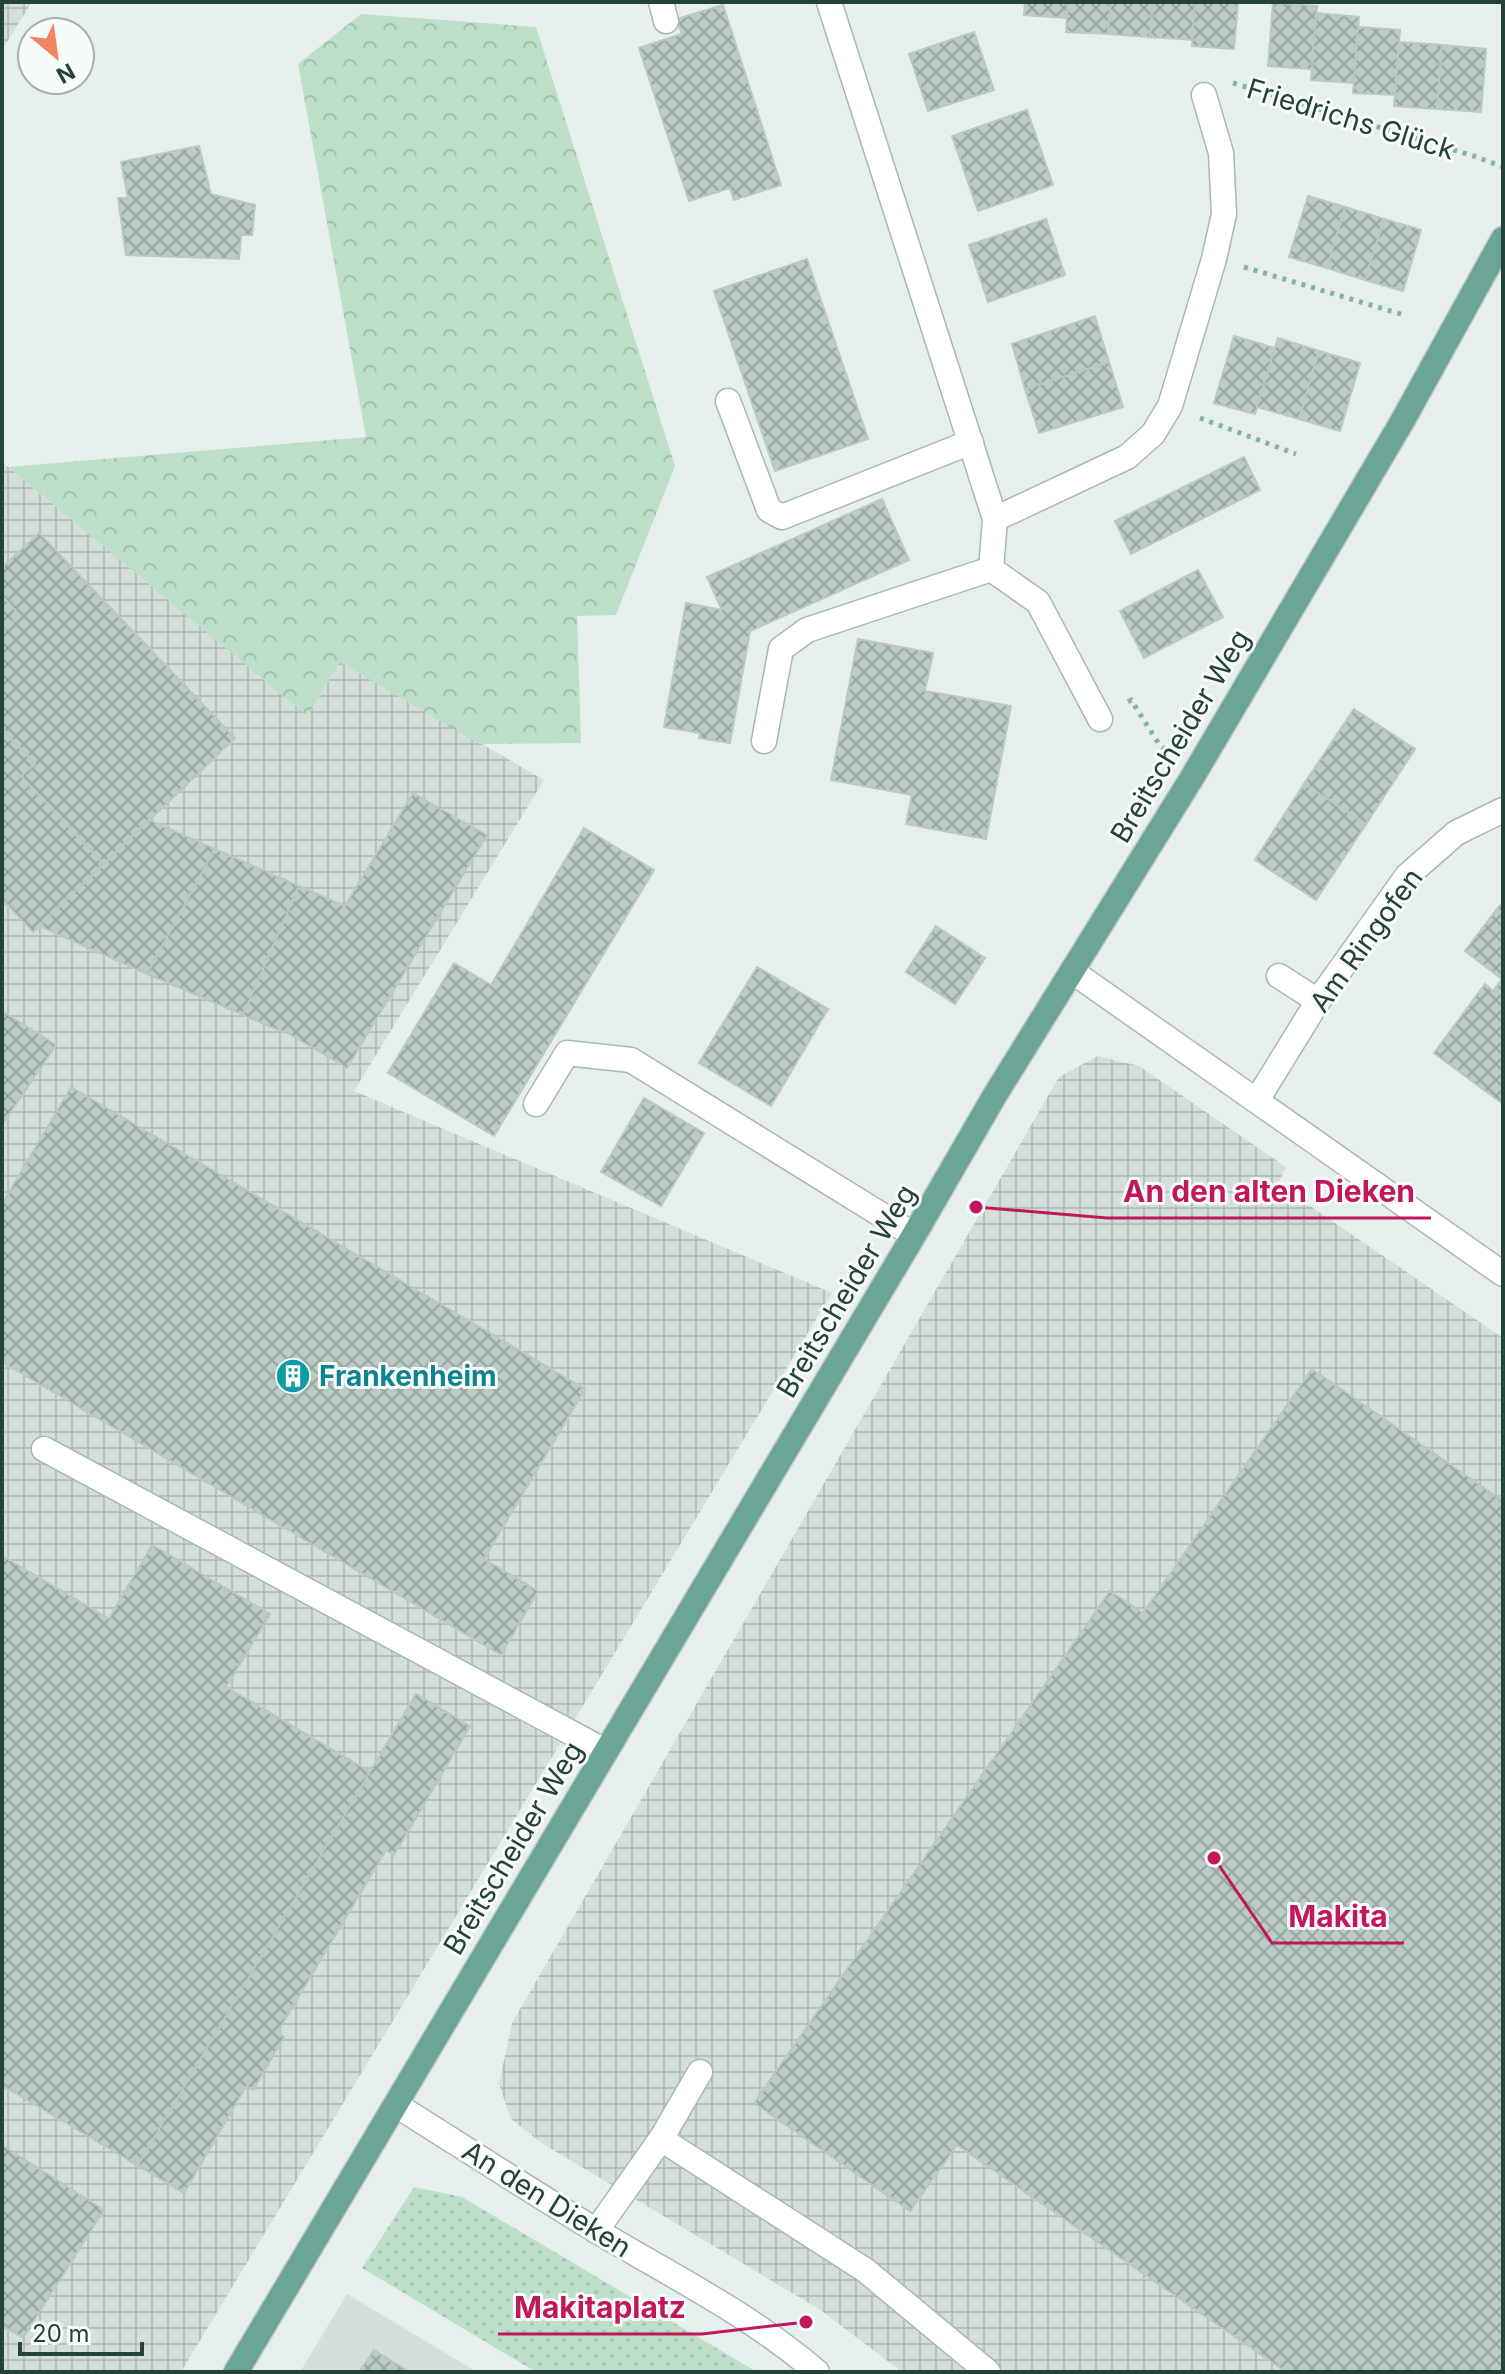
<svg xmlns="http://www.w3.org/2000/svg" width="1505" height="2374" font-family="Inter,sans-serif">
<defs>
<pattern id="industrial-grid" width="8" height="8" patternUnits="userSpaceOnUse" patternTransform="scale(2)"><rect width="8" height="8" fill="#d4dfda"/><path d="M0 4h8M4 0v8" fill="none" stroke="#b6c1bc"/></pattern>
<pattern id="forest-crowns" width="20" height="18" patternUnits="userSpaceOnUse" patternTransform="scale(2)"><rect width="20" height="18" fill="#bfe0c8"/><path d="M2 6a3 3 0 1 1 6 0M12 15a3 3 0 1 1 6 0" fill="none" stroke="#a4c1ad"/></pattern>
<pattern id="park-dots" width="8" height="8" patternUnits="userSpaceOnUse" patternTransform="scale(2)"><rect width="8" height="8" fill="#bfe0c8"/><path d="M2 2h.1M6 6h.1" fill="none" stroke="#a4c1ad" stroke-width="1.8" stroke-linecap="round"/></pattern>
<pattern id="building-cross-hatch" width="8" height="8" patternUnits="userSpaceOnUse" patternTransform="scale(2)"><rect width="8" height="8" fill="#bbcac4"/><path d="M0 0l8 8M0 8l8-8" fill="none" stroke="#98a6a0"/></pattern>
</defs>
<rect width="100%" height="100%" fill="#e6efeb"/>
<polygon fill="#d4dfda" points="347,2294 477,2372 300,2372"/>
<g fill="url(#industrial-grid)">
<polygon points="2,2 32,2 2,50"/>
<polygon points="2,462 308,715 340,661 544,780 354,1091 832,1293 181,2372 2,2372"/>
<polygon points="1098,1056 1139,1066 1286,1167 1278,1184 1503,1338 1503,2372 902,2372 819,2309 543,2144 511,2119 499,2084 512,2023 1059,1077"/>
</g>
<polygon fill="url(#forest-crowns)" points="361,14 536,27 675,466 616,615 577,616 581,743 479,744 340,662 307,716 8,467 366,437 298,64"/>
<polygon fill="url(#park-dots)" points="414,2187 462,2197 757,2372 536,2372 362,2268"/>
<g fill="url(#building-cross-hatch)" stroke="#b8c9c2" stroke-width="2">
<polygon points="1025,2 1068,2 1067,18 1024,15"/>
<polygon points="1068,2 1111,2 1108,34 1066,32"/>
<polygon points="1111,2 1153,2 1150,37 1108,34"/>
<polygon points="1153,2 1195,2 1193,40 1150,37"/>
<polygon points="1195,2 1238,2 1234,49 1192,46"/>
<polygon points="1273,3 1317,6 1312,69 1268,66"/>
<polygon points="723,5 781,185 734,200 730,188 689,201 639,48 682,34 677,19"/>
<polygon points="1316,13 1359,17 1354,83 1311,80"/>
<polygon points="1358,27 1400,30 1395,95 1353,93"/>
<polygon points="974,32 994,90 928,111 909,54"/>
<polygon points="1399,42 1442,45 1437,109 1394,106"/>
<polygon points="1442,45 1486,49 1481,112 1437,109"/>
<polygon points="1027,110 1053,185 978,211 952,136"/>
<polygon points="199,146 211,194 255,205 252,235 241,235 239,259 126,255 118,198 128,198 121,162"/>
<polygon points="1308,196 1345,207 1327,268 1289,257"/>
<polygon points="1345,207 1384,219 1365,280 1327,268"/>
<polygon points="1046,219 1065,275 988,302 969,245"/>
<polygon points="1384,219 1421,230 1403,291 1365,280"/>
<polygon points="807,259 868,439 775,471 714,291"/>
<polygon points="1095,316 1109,362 1025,389 1012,344"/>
<polygon points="1234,336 1275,348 1255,414 1214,403"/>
<polygon points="1278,338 1319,351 1299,419 1257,407"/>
<polygon points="1319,351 1360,363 1340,431 1299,419"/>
<polygon points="1109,362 1123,407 1039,433 1025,389"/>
<polygon points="1244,457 1260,490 1131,554 1115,521"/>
<polygon points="882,499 909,560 750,631 730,743 699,738 700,733 664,727 686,603 722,610 707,577"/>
<polygon points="39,533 235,738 104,864 21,776 35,764 2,729 2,633 20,615 2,596 2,568"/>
<polygon points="1198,570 1223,617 1144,658 1120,611"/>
<polygon points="2,596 20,615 2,633"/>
<polygon points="858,639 933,653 925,691 1011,706 986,839 906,824 912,795 831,780"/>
<polygon points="1354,709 1415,749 1366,824 1304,784"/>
<polygon points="2,729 35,764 21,776 104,864 33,932 2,899"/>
<polygon points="1304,784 1366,824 1316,900 1255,860"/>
<polygon points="413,793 487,835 347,1068 284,1031 283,1032 243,1015 299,886 345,906"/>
<polygon points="149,820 215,849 147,974 39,926"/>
<polygon points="584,828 654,870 494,1136 388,1073 454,963 491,985"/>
<polygon points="215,849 299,886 243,1015 147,974"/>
<polygon points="1500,905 1503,907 1503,1104 1434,1053 1485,984 1493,991 1502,979 1465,951"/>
<polygon points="936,926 985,958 955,1004 906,972"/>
<polygon points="757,967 828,1009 771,1106 699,1063"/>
<polygon points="2,1011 56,1045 2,1125"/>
<polygon points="71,1087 585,1389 484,1559 538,1591 501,1655 2,1362 2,1204"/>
<polygon points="644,1098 704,1133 661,1206 601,1172"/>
<polygon points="1312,1369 1503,1501 1503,2372 1286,2372 957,2145 910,2211 754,2103 1110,1591 1143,1613"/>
<polygon points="152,1545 270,1614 226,1687 370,1772 138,2165 2,2085 2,1556 109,1619"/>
<polygon points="152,1545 270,1614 226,1687 370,1772 416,1694 470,1726 394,1855 386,1850 277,2033 284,2037 253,2090 246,2086 184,2193 2,2085 2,1556 109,1619"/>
<polygon points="416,1694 470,1726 394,1855 386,1850 277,2033 284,2037 253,2090 246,2086 184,2193 138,2165"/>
<polygon points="2,2145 104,2210 23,2338 2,2325"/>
<polygon points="374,2350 409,2372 359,2372"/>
</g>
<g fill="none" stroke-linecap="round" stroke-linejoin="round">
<g stroke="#a8b8b2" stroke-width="27">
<g id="minor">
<polyline points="661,2 666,21"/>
<polyline points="829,2 995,519 991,569"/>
<polyline points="728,401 769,510 782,517 971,442"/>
<polyline points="995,519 1127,457 1153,434 1170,406 1214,259 1224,214 1221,153 1204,95"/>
<polyline points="991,569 1038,602 1100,719"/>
<polyline points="764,741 781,649 807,630 991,569"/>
<polyline points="1073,972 1503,1274"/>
<polyline points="1279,976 1318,1001"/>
<polyline points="1257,1100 1318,1001 1407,876 1456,833 1503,810"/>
<polyline points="536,1104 567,1053 631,1060 914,1235"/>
<polyline points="44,1449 605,1751"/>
<path d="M396,2105C463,2147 529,2190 597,2231C672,2276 751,2315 817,2372"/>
<polyline points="661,2139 865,2270 988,2372"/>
<polyline points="596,2231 661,2139 700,2072"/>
</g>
</g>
<g stroke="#c2cac8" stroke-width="27">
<polyline id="major" points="236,2372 914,1235 995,1095 1193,776 1403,420 1503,239"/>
</g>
<g stroke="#86b3a5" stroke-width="5" stroke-dasharray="4 6" stroke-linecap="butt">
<polyline points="1233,83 1477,157 1503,167"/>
<polyline points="1244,267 1404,315"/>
<polyline points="1200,418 1296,454"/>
<polyline points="1128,702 1131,700 1159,744 1169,753"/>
</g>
<use href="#minor" stroke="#fff" stroke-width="24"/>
<use href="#major" stroke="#6aa596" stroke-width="24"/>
</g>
<defs>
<g id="building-disc" transform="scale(1.8)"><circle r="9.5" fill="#0f9aa8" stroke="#f7fbf9"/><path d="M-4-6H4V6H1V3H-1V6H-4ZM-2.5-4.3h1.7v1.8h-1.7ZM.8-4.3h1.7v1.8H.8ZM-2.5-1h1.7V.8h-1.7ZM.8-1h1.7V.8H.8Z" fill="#fff"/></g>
</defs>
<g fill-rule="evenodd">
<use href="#building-disc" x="293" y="1376"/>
</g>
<g text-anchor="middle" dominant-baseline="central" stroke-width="6" stroke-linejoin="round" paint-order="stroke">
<g font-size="28" fill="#24423a" stroke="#f7fbf9">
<text transform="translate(1351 119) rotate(17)">Friedrichs Glück</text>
<text transform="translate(1180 736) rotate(-59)">Breitscheider Weg</text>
<text transform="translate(1366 940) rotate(-54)">Am Ringofen</text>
<text transform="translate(846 1291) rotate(-59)">Breitscheider Weg</text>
<text transform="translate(513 1848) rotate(-59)">Breitscheider Weg</text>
<text transform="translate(547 2199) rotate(32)">An den Dieken</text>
</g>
<g font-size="28" font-weight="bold" fill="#0d838f" stroke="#f7fbf9" text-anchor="start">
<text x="319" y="1376">Frankenheim</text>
</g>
</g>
<path fill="none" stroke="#c2185b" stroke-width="3" d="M976 1207L1107 1218H1431M1214 1858L1272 1943H1404M806 2322L702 2334H498"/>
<g fill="#c2185b" stroke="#f7fbf9" stroke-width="3">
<circle cx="976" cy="1207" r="8"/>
<circle cx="1214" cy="1858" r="8"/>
<circle cx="806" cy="2322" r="8"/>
</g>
<g font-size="30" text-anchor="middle" font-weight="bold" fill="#c2185b" stroke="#f7fbf9" stroke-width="6" stroke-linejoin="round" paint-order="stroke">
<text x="1269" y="1202">An den alten Dieken</text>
<text x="1338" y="1927">Makita</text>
<text x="600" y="2318">Makitaplatz</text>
</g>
<rect width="1505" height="2374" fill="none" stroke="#24423a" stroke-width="8"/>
<g transform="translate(56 56) rotate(151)"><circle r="38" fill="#f7fbf9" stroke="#a3b1ad" stroke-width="2"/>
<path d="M0-6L14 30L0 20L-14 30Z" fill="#f4845f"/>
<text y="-12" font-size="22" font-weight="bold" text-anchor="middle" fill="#24423a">N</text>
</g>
<path d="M20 2342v12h122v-12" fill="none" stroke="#24423a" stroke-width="4"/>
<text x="32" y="2342" font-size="24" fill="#24423a" stroke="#f7fbf9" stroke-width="6" paint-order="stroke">20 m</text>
</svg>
